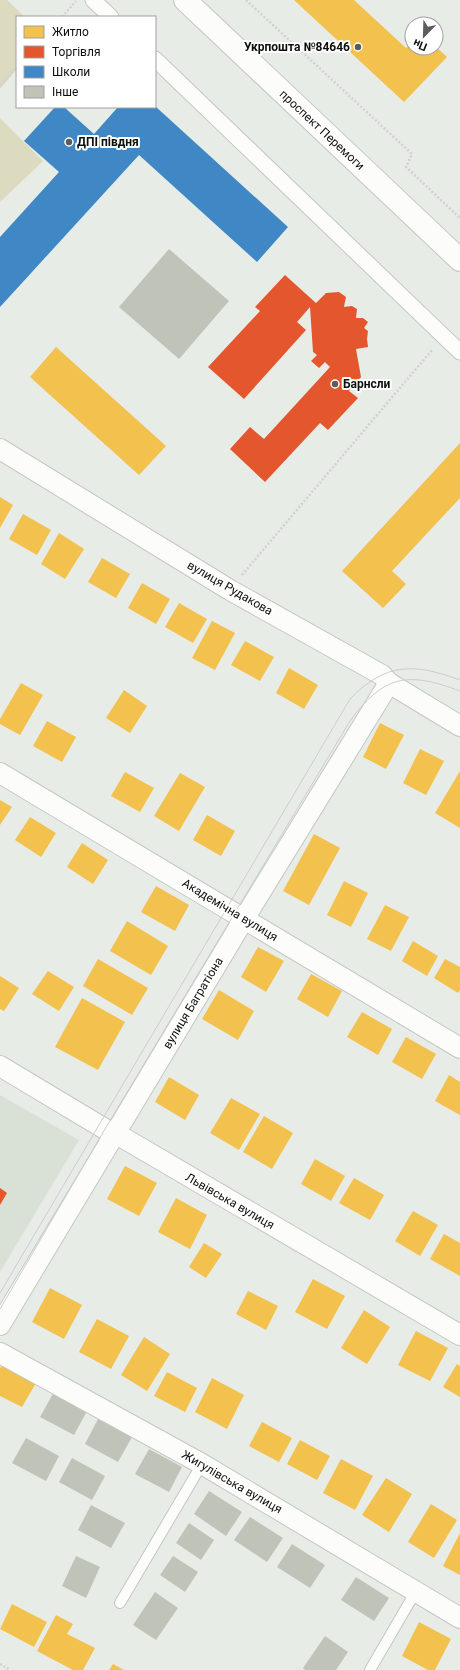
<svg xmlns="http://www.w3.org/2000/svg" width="460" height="1670" font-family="Roboto,sans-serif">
<rect width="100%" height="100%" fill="#e8ece7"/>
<polygon fill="#d9e1d7" points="0,1095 79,1140 0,1272"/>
<g fill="#dcdabf">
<polygon points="0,0 7,0 25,17 17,17 17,69 0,89"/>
<polygon points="0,118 43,161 0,202"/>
</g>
<g fill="#f2c14e">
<polygon points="294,0 354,0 406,48 412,42 412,48 436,48 436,47 447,57 404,102"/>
<polygon points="56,347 166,446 139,475 30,377"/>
<polygon points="460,443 460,498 392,571 406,584 383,608 342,571"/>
<polygon points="0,497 13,505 0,528"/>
<polygon points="23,514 51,530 37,555 9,539"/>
<polygon points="59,533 84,549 65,579 41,564"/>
<polygon points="102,558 130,574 116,598 88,582"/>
<polygon points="142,583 170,599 156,624 128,608"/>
<polygon points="179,603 207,619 193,643 165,627"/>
<polygon points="212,621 235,633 215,670 192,658"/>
<polygon points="245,641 274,657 260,681 231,665"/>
<polygon points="289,668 318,685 304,709 276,693"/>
<polygon points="21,683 43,695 20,735 0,724 0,719"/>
<polygon points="124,690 147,706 130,733 106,718"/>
<polygon points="47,721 76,737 62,762 33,746"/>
<polygon points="380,723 404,735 386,769 363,757"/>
<polygon points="420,749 444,761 426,795 403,783"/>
<polygon points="460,771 460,828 435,813"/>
<polygon points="125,772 154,788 140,812 111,796"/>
<polygon points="180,773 205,787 179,831 154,816"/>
<polygon points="0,800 12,807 0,825"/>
<polygon points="207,815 235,831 221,856 193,840"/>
<polygon points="30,817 56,833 41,857 15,840"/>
<polygon points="314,834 340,848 309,905 283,891"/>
<polygon points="82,843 108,860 93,884 67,867"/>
<polygon points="344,881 368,893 351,927 327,915"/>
<polygon points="156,886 189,905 175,931 141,912"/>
<polygon points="385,905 409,917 391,951 367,939"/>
<polygon points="127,921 168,946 151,975 110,951"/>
<polygon points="413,941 438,956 427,976 402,961"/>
<polygon points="258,947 284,961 266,992 241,977"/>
<polygon points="98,959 148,988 132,1015 83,986"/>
<polygon points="445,959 460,967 460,990 458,993 434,978"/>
<polygon points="48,971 74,987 59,1011 32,994"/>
<polygon points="311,974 342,991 328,1017 297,999"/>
<polygon points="0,976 19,988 4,1011 0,1009"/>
<polygon points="219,990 254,1011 238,1040 202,1019"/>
<polygon points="82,998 125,1022 98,1070 55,1047"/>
<polygon points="362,1012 392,1029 378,1055 347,1037"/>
<polygon points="406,1037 436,1054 422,1079 392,1062"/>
<polygon points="449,1075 460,1082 460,1115 435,1101"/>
<polygon points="169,1077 199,1095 185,1120 155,1102"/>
<polygon points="231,1098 260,1114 239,1150 210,1133"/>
<polygon points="264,1116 293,1133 272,1169 243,1152"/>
<polygon points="315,1159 345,1176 331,1201 301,1184"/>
<polygon points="125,1166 157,1183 139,1216 107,1199"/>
<polygon points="354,1178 384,1195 370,1220 339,1203"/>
<polygon points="176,1198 207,1215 190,1249 158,1232"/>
<polygon points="413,1211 438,1225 420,1256 395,1241"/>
<polygon points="444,1234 460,1243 460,1276 430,1259"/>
<polygon points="204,1243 222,1254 206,1278 189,1267"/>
<polygon points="313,1279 345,1296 327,1329 295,1312"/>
<polygon points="50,1288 82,1305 64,1339 32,1322"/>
<polygon points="248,1291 278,1306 266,1330 236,1314"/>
<polygon points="364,1310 390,1327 367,1364 341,1348"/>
<polygon points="97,1319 129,1336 111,1369 79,1352"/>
<polygon points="416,1331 448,1348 430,1381 398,1365"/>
<polygon points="144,1337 170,1354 147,1391 121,1375"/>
<polygon points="457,1364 460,1366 460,1397 443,1387"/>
<polygon points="2,1365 36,1383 22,1407 0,1396 0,1368"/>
<polygon points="167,1372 197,1388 185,1412 154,1396"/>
<polygon points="212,1378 244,1395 227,1429 195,1412"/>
<polygon points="262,1422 292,1438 279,1462 249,1446"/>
<polygon points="300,1440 330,1456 317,1480 287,1464"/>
<polygon points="341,1459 373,1476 355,1510 323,1493"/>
<polygon points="386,1478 412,1494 389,1532 362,1515"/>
<polygon points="431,1504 457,1520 434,1558 408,1542"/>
<polygon points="460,1533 460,1575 443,1566"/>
<polygon points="12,1604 47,1622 34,1647 0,1629"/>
<polygon points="56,1615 73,1624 67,1634 95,1648 83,1670 73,1670 37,1651"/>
<polygon points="419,1622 451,1639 435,1670 428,1670 402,1656"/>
<polygon points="113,1664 124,1670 109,1670"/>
</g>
<g fill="#e4572e">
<polygon points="285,275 316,303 326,293 339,292 346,297 344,307 352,306 357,309 356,318 363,318 368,322 364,328 368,331 367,339 368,347 356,349 361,377 349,391 358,398 328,430 320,423 265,482 230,449 250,427 264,439 330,367 325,362 319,368 311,361 317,355 313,352 310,307 297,322 306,330 244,399 208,367 260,311 255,307"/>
<polygon points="0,1188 7,1193 0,1205"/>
</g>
<polygon fill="#3f88c5" points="155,106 288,227 257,262 139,155 0,307 0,237 59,172 24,141 55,107 64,107 94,134 118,107 155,107"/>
<g fill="#bfc3b8">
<polygon points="169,249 229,301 179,359 119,307"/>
<polygon points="54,1392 87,1411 74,1435 40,1417"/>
<polygon points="98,1419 132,1437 118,1462 85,1444"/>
<polygon points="26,1438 59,1456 46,1481 12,1463"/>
<polygon points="149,1449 182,1467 169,1492 135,1474"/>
<polygon points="72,1458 105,1476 92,1500 59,1482"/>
<polygon points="209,1491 242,1512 226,1536 194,1514"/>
<polygon points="91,1505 125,1523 111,1548 78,1530"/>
<polygon points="250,1517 283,1538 267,1562 234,1540"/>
<polygon points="189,1523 214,1540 201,1560 176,1543"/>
<polygon points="292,1544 325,1565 310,1588 277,1567"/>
<polygon points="76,1556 100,1567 86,1598 62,1586"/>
<polygon points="173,1556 198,1572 185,1592 160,1575"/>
<polygon points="356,1577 389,1598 374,1621 341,1600"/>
<polygon points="155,1592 178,1608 156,1640 133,1625"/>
<polygon points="325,1636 348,1652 336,1670 305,1670 303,1668"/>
</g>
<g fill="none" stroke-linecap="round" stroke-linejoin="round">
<g stroke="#c4c7c3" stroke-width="12">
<g id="service">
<polyline points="120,1603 202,1464"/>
<polyline points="370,1670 416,1591"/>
</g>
</g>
<g stroke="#c4c7c3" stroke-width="17">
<g id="pedestrian">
<polyline points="93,0 111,17"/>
<polyline points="155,59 460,352"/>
</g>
</g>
<g stroke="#c4c7c3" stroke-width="22">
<g id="minor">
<polyline points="0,449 230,590 382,675 389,683 460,726"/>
<polyline points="0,773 460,1048"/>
<polyline points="0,1066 105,1129 115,1133 460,1335"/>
<polyline points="0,1325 244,919 389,683"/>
<polyline points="0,1353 202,1464 460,1618"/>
</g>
</g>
<g stroke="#c4c7c3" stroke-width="24">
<polyline id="secondary" points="185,0 460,260"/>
</g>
<g stroke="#d0d2d0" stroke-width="2.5" stroke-dasharray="2 2" stroke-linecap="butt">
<polyline points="246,0 412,154 406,167 460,218"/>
<polyline points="62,17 76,1"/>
<polyline points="0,85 17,67"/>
<polyline points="242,575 432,350"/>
<polyline points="0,1664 10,1670"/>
</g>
<use href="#service" stroke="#fcfcfb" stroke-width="10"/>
<use href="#pedestrian" stroke="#fcfcfb" stroke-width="15"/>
<use href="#minor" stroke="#fcfcfb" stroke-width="20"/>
<use href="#secondary" stroke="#fcfcfb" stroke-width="22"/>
<g stroke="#cccdcc" stroke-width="1">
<path d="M0,1293L350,699C386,662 414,663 460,680"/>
<path d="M0,1309L105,1129L350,721C384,675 407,671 460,691"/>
</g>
</g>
<g fill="#5a5d59" stroke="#fff" stroke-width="1.5">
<circle cx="358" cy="47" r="4"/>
<circle cx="69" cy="142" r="4"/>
<circle cx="335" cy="384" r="4"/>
</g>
<g text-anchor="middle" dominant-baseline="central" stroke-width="4" stroke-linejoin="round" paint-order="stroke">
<g font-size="12" font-weight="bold" fill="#0d100d" stroke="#fff" text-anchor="start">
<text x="350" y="47" text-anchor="end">Укрпошта №84646</text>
<text x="77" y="142">ДПІ півдня</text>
<text x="343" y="384">Барнсли</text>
</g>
<g font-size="12" fill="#0d100d" stroke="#fff">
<text transform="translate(322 130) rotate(43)">проспект Перемоги</text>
<text transform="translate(230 588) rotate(30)">вулиця Рудакова</text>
<text transform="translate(230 910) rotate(31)">Академічна вулиця</text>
<text transform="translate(193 1003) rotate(-59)">вулиця Багратіона</text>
<text transform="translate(230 1201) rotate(30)">Львівська вулиця</text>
<text transform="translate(232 1482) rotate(30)">Жигулівська вулиця</text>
</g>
</g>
<rect x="16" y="16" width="140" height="92" fill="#ffffff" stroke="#9e9f9e"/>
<rect x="24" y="26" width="20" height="12" fill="#f2c14e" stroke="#9e9f9e"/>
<text x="52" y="36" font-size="12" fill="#0d100d">Житло</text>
<rect x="24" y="46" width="20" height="12" fill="#e4572e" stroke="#9e9f9e"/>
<text x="52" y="56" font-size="12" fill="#0d100d">Торгівля</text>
<rect x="24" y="66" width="20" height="12" fill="#3f88c5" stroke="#9e9f9e"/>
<text x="52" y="76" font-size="12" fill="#0d100d">Школи</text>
<rect x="24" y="86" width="20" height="12" fill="#bfc3b8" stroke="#9e9f9e"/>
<text x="52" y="96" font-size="12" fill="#0d100d">Інше</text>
<g transform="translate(424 36) rotate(203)"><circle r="19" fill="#ffffff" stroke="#9e9f9e"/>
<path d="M0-3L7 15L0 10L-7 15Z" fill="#5a5d59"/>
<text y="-6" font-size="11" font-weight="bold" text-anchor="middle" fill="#0d100d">Пн</text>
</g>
</svg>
